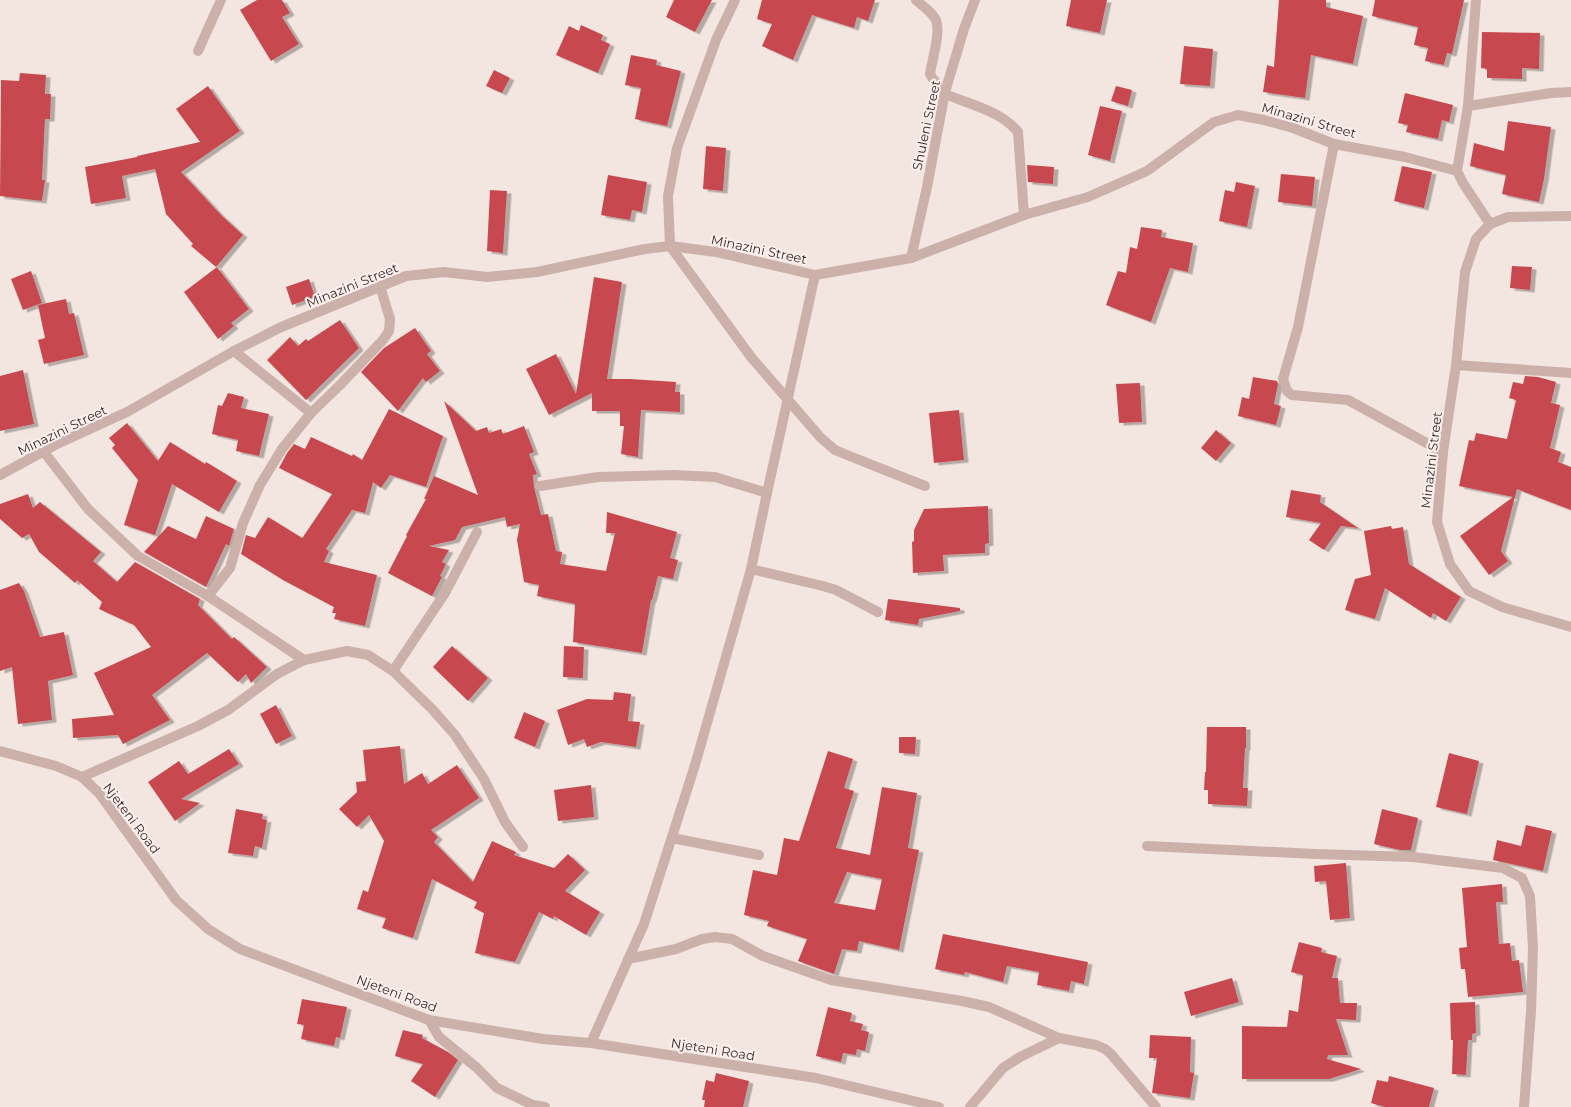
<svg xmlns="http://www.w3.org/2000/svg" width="1571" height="1107" font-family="Montserrat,sans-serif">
<defs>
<filter id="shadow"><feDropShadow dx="4.5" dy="2.5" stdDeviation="0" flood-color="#0004"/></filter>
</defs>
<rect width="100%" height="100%" fill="#f3e5e0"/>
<g fill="#c74a4f" fill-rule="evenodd" filter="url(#shadow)">
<polygon points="257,0 282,0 290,13 282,17 299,44 271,61 240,10"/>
<polygon points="674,0 712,0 695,32 666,17"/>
<polygon points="762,0 875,0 868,21 857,17 854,28 812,15 793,60 762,46 772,24 757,19"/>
<polygon points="1071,0 1107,0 1100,33 1066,26"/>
<polygon points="1279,0 1326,0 1326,7 1363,16 1353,64 1311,55 1305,98 1263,92 1267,65 1274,67"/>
<polygon points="1375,0 1464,0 1452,54 1447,53 1444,65 1425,61 1428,48 1414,45 1418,27 1372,16"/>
<polygon points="581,25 603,35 601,40 610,44 598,73 556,55 569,26 579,31"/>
<polygon points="1482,32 1540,33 1539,69 1522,68 1522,79 1487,78 1487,69 1481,68"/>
<polygon points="1184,46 1213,49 1210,86 1180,84"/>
<polygon points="631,55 657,60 656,65 681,71 667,126 635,119 641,88 625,85"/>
<polygon points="494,70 510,78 502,93 486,86"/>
<polygon points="20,73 46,75 45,94 51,94 50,119 45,119 42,180 45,180 42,201 0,196 1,80 19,81"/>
<polygon points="208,86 240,131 181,172 221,215 243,235 216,267 191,246 193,244 166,214 155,169 122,176 126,198 91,204 85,167 137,157 137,156 200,142 176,109"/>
<polygon points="1116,86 1132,90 1128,106 1111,101"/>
<polygon points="1405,93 1453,105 1449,122 1442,120 1438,139 1406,132 1408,125 1398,123"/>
<polygon points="1100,106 1122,111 1110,161 1088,155"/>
<polygon points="1508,121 1551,127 1544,179 1539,202 1502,194 1506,175 1470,166 1474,143 1504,151"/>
<polygon points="706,146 726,148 723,191 703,189"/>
<polygon points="1027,165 1054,167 1053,184 1028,182"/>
<polygon points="1402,166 1432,172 1424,208 1394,201"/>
<polygon points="1281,174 1315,177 1312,206 1278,202"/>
<polygon points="608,175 647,182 642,212 632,210 630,220 601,215"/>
<polygon points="1236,182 1255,186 1247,227 1219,221 1225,190 1234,192"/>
<polygon points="490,190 507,191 503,253 487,251"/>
<polygon points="1141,227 1162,230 1161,237 1193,243 1188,272 1170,268 1151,322 1106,305 1118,271 1126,273 1130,247 1137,249"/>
<polygon points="1512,266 1532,267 1530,290 1510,288"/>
<polygon points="217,267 249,309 231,323 234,326 218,339 184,292"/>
<polygon points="31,271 42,303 23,310 11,279"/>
<polygon points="594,277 622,282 607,379 630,379 676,382 675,392 680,392 680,412 641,410 638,457 621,454 624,426 620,426 620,411 592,411 592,393 549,415 526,369 556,354 576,394"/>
<polygon points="309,279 315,297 292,305 286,287"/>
<polygon points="66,299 69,314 74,313 84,355 44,364 38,340 45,338 38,305"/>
<polygon points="340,320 359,348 306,400 267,360 290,337 298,346 306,339 308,341"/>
<polygon points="415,328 431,351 427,354 440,371 426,382 423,378 398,411 361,372 384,348"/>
<polygon points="23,370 34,424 0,431 0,376"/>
<polygon points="1525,376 1538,377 1556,382 1551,403 1560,405 1550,448 1561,452 1558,462 1571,467 1571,510 1517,489 1501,551 1508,561 1489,575 1460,536 1513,497 1459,486 1469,440 1474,441 1476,433 1507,439 1516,400 1509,398 1513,382 1523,384"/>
<polygon points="1253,377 1277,381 1278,384 1274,404 1281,406 1276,425 1238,416 1242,397 1249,399"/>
<polygon points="1140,383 1142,422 1119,423 1116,384"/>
<polygon points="228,393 244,397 241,408 269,414 259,456 236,451 238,440 212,434 218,405 222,406"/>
<polygon points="444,401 476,431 487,427 489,433 501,429 503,434 524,426 534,452 529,454 537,474 533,475 534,487 541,515 548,514 556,551 562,552 560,564 606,571 615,533 606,533 607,512 677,532 670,558 678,560 673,579 658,576 652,600 651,600 642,653 573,642 575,604 537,596 539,585 524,582 517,540 520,524 507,527 505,517 462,527 455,540 429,546 449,550 442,562 446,564 440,576 442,577 432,596 388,573 407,536 406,535 426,499 424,499 434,476 478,495"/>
<polygon points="389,409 443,436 426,487 390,475 381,488 373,482 365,513 352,510 326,549 329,551 324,562 377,575 365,626 334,619 336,613 332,613 334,607 283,580 241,554 246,535 255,538 268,517 302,538 303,537 332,494 279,468 287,453 294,444 305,449 311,437 352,456 353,454 362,460"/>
<polygon points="959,410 964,460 934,463 929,413"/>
<polygon points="127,423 158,461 170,442 205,464 206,462 237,481 219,512 172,484 155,535 124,525 138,480 112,448 115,445 109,438"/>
<polygon points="1216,430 1231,443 1216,461 1201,448"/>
<polygon points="1291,490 1321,495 1320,502 1358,528 1341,526 1324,550 1309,540 1321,523 1286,517"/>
<polygon points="28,494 33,508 40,502 101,552 93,561 117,582 135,562 200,599 198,605 232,639 234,637 267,667 251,683 246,674 238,682 207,653 152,695 170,720 123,744 118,735 73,738 72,719 114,715 94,673 151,647 134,625 99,609 102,602 77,580 75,583 39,552 29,534 22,538 0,519 0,504"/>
<polygon points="988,506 989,543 985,544 985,553 943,555 944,571 913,573 912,542 914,541 914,530 924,509"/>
<polygon points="206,516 234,529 229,546 226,544 206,587 144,552 168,526 196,539"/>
<polygon points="1391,526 1392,529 1403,527 1409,564 1461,597 1446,621 1433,613 1431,618 1385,588 1375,619 1345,610 1355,579 1371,575 1364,531"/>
<polygon points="19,583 24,591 40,637 64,632 73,675 48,681 52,720 18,724 12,667 0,671 0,590"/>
<polygon points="888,599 960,608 960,611 919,619 918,625 885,620"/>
<polygon points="452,646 488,678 468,701 433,667"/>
<polygon points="564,646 584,647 583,678 563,677"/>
<polygon points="614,692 631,694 628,721 640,722 636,747 601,742 587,747 584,739 568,745 557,710 587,699 613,700"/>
<polygon points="276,705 292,736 276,744 260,714"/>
<polygon points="524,712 545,721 535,747 514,738"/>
<polygon points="1207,727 1246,727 1246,748 1245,748 1243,788 1248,788 1247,806 1208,804 1208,790 1204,790 1205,772 1206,772"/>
<polygon points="899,737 916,737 915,754 899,753"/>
<polygon points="400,746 404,784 422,773 428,784 457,765 479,798 431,830 438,837 434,842 473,882 492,841 516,852 514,855 554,868 568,854 585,870 565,891 600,912 586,935 554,916 553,919 539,912 515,962 475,953 484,913 474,908 477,902 432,879 413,938 382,928 386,918 357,909 363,890 368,892 384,841 369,815 357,827 339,809 357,792 356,782 366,781 363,750"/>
<polygon points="229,749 239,764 181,799 200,803 175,821 148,782 179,761 188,774"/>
<path d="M828,751L853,759L844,788L854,791L836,848L870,855L882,787L917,793L908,848L919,850L899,950L859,941L857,951L842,949L834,974L798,961L807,939L767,926L769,921L744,915L753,870L777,875L784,838L799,841ZM847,872L882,879L875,910L834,903Z"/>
<polygon points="1449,753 1479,761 1467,814 1436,807"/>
<polygon points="591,785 594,817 558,821 554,790"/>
<polygon points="236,809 263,814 262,819 267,820 262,848 255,846 253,856 228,853"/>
<polygon points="1382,809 1418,818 1411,850 1400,850 1374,844"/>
<polygon points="1526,825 1552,831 1543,871 1493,860 1497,840 1521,846"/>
<polygon points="1346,863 1350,918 1330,920 1326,881 1315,882 1314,866"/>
<polygon points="1502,884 1503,902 1496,902 1499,944 1510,943 1512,961 1519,960 1523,992 1468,997 1465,969 1461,969 1459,948 1467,947 1462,888"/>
<polygon points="943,934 1088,962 1084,984 1071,981 1069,991 1037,985 1039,972 1007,966 1003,982 965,972 964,975 935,969"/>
<polygon points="1299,942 1322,948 1321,952 1337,956 1332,978 1338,978 1340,1003 1357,1003 1356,1020 1336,1019 1348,1055 1328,1055 1327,1059 1361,1069 1329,1079 1242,1079 1242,1026 1287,1027 1289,1010 1298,1012 1303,975 1291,972"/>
<polygon points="1232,978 1239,1002 1191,1016 1184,992"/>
<polygon points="302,999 347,1007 340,1038 336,1037 334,1046 301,1039 304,1025 297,1024"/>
<polygon points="1475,1002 1476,1033 1472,1034 1472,1040 1468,1040 1466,1075 1452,1074 1453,1040 1451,1040 1450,1003"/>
<polygon points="828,1007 852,1013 850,1021 863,1024 861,1030 869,1032 865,1051 857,1049 856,1055 843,1053 841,1062 816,1056"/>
<polygon points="403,1030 423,1035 422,1038 448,1052 458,1060 435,1097 411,1081 423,1064 395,1056"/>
<polygon points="1150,1035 1191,1037 1190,1072 1194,1073 1190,1098 1152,1093 1157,1058 1149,1058"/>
<polygon points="716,1073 749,1081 743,1107 704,1107 705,1100 702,1100 706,1080 714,1082"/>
<polygon points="1389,1076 1434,1088 1429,1107 1385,1107 1371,1103 1377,1080 1388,1082"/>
</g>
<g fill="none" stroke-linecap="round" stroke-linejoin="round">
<g stroke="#ccb1ab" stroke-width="10">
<polyline points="735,0 716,40 677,148 668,196 670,246 751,357 820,437 835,450 852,457 925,486"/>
<path d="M916,0C923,6 932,12 936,20C941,33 932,59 930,74L933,79L945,92"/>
<polyline points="198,51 221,0"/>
<path d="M945,94C969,104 1001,111 1018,132L1024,215"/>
<polyline points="1468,106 1551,93 1571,92"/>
<polyline points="1334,144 1298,327 1283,379 1287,391 1292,395 1348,400 1443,452"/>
<polyline points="1457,171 1468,106 1476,0"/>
<polyline points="1571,216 1508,217 1490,224 1476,239 1465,272 1456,365 1443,452 1437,522 1450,564 1469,591 1502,607 1571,627"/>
<polyline points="911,258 927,187 945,92 964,29 975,0"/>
<polyline points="234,351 311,413"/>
<polyline points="1456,365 1571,373"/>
<polyline points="44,452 88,509 138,556 208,596 304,660"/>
<polyline points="0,475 55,445 127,412 234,351 279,328 406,276 444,272 487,277 537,272 645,249 670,246 716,252 815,275 911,258 1024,215 1088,197 1147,171 1214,122 1238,115 1264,120 1293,128 1334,144 1405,157 1457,171 1463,183 1490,224"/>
<polyline points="540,486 598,477 674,475 715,477 767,493"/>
<polyline points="751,569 823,586 836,590 878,612"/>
<polyline points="208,596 230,568 243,523 260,485 282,449 311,413 340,385 383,340 389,331 390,319 380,286"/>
<polyline points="393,671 445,593 477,532"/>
<polyline points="0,751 56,766 82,777 99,793 176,900 208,929 240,949 429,1020 543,1039 591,1043 816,1078 939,1107"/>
<polyline points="82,777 198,726 228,710 277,674 304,660 347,651 368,655 393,671 432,709 455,735 484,779 505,822 523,847"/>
<polyline points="672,838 759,855"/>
<polyline points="1147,846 1315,854 1413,857 1503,868 1522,878 1530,896 1533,948 1531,1011 1524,1107"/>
<polyline points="628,959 676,949 702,939 715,937 732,939 763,956 831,980 962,1001 989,1007 1059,1038 1096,1045 1105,1049 1111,1054 1156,1107"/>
<polyline points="429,1020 439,1037 476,1067 497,1088 533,1105 545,1107"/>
<polyline points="591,1043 644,924 695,765 751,569 767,493 815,275"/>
<polyline points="970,1107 1003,1068 1020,1057 1059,1038"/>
</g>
</g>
<g text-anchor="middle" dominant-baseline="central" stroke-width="4" stroke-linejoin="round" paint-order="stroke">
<g font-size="13" fill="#3a2b2a" stroke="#fbf0ed">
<text transform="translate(1309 120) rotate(16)">Minazini Street</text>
<text transform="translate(926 125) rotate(-78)">Shuleni Street</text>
<text transform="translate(759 249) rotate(12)">Minazini Street</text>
<text transform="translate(352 285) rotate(-22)">Minazini Street</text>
<text transform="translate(62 430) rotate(-26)">Minazini Street</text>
<text transform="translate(1431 460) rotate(-83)">Minazini Street</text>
<text transform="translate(132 818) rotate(53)">Njeteni Road</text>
<text transform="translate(397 993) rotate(20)">Njeteni Road</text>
<text transform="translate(713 1049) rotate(9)">Njeteni Road</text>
</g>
</g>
</svg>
